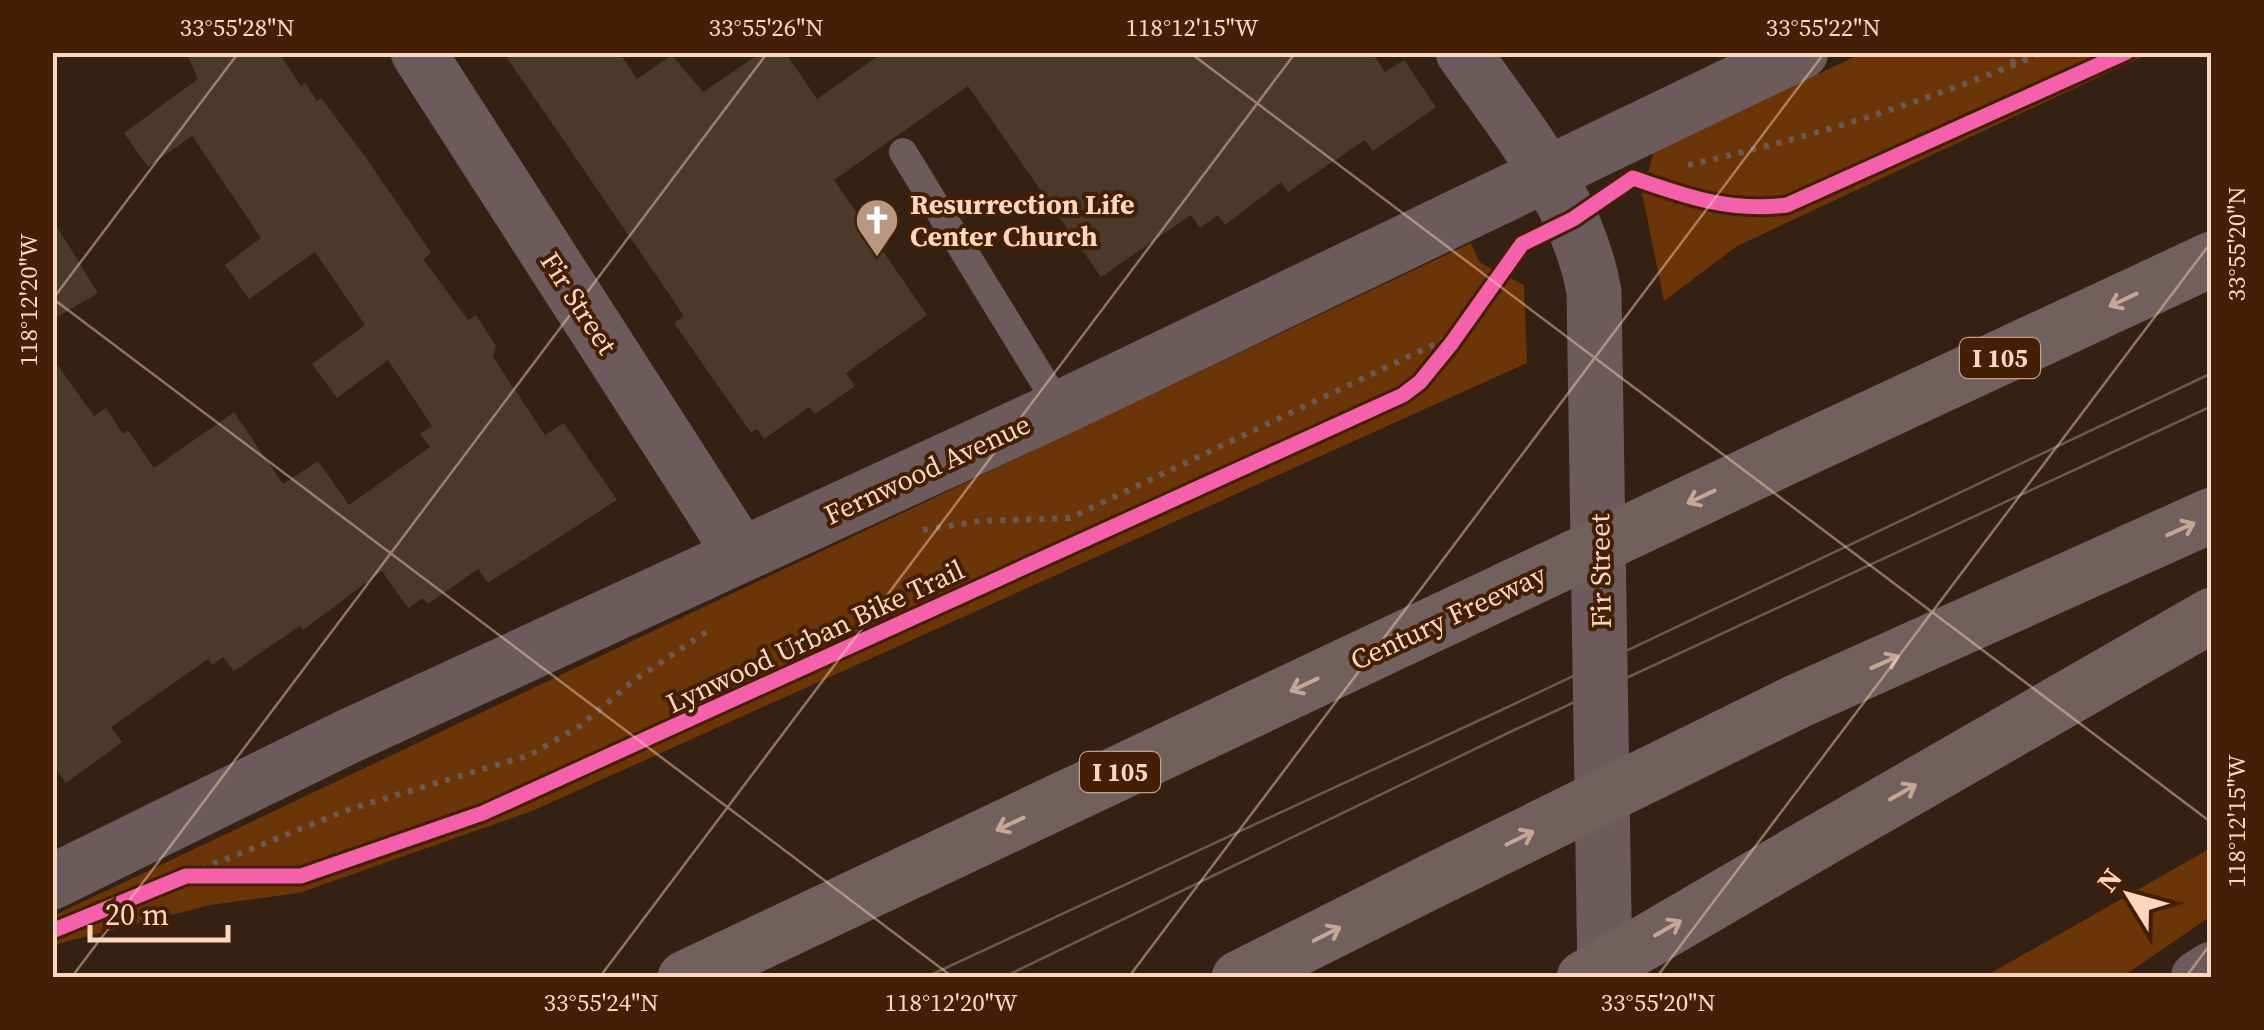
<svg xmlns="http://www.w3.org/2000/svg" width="2264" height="1030" font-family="'Source Serif 4',serif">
<rect width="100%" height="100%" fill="#352113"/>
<g fill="#6c3508">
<polygon points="1863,53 2150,53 1737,246 1664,301 1642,193 1654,151"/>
<polygon points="1471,243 1479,262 1524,285 1527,363 532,811 299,893 210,905 53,945 53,916"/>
<polygon points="2211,848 2211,916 2122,977 1984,977"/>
</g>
<g fill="#4b3a2b">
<polygon points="186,52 278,52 301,86 305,83 317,101 321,98 367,159 431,253 423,259 468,320 476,315 496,346 493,357 545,435 564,423 617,500 488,583 478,569 428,604 423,598 408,608 382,571 303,630 300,626 234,671 223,657 212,665 208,659 111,727 122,742 66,783 52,764 52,357 94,416 106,408 123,434 128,430 154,468 234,412 283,484 318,461 349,505 430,447 420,434 432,426 388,360 337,398 312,364 365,325 315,252 249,299 225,265 261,238 192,136 148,167 124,133 198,79"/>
<polygon points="503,52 619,52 637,79 672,55 703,92 762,52 785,52 817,99 884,52 1372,52 1385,72 1404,60 1436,107 1373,151 1365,140 1288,192 1281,182 1225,225 1218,215 1200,228 1191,215 1101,277 968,86 834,180 927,315 846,373 855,386 815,414 809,407 764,439 757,429 751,433 674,323 684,316"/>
<polygon points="52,219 98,293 52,320"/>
</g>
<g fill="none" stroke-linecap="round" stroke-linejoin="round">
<g stroke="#6b5954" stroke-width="6" stroke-dasharray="5 8" stroke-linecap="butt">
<polyline points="2011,63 2027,52"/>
<path d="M1688,165C1809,138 1930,101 2044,52"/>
<polyline points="923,530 980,521 1070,518 1458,333"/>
<polyline points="201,869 350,809 530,755 580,726 633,681 709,630"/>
</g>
<polyline stroke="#6c5a5c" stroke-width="28" points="903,152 1060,408"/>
<g stroke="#6c5a5c" stroke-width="55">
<polyline points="418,52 741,554"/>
<path d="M1463,52C1516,128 1578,200 1594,292L1605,978"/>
<polyline points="2198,978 2212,969"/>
</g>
<polyline stroke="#6c5a5c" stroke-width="55" points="52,882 349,736 1060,408 1801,52"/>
<g stroke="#71605d" stroke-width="55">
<polyline points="1789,456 2212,259"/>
<polyline points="1796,702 2212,515"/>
<polyline points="1819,841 2212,615"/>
<polyline points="685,978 1455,614"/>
<polyline points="1239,978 1432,881"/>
</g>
<g stroke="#6b5954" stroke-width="2.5">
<polyline points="924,978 1510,706 2212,373"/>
<polyline points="1002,978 1510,732 2212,406"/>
</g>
<g stroke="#71605d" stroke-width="55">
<polyline points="1455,614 1789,456"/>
<polyline points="1432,881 1796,702"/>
<polyline points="1584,978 1819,841"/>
</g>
<g stroke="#431f05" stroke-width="21">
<path id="cycleway" d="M52,931L186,876H301L483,813L1403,395L1420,382L1451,344L1522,244L1573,219L1633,178C1687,197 1730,212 1787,205L2127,52"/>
</g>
<use href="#cycleway" stroke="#f560ab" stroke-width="15"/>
</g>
<defs><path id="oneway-shaft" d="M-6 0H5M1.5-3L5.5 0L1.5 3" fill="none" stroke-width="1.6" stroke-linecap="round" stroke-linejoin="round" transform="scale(2.5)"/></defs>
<g stroke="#c6a797">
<use href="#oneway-shaft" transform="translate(2123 300) rotate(155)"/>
<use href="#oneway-shaft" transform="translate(1701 497) rotate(155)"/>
<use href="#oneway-shaft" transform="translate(2181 529) rotate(-24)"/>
<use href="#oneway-shaft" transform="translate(1885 662) rotate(-24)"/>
<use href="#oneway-shaft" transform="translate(1304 685) rotate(155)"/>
<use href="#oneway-shaft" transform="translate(1903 792) rotate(-30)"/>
<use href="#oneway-shaft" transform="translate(1010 824) rotate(155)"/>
<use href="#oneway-shaft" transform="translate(1520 838) rotate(-26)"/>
<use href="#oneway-shaft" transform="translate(1668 928) rotate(-30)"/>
<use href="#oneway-shaft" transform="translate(1327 934) rotate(-27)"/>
</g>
<path fill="none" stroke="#fed6be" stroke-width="2.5" stroke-opacity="0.45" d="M1189,52L2212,823M52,298L954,978M52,300L239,52M71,978L768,52M599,978L1296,52M1128,978L1825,52M1656,978L2212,241M2185,978L2212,942"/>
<defs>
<g id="church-pin" transform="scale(2.25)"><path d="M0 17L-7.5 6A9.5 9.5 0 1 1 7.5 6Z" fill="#b89782" stroke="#431f05"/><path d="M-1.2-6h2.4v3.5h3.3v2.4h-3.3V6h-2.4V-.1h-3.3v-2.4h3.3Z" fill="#fff"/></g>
</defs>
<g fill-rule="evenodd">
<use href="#church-pin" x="877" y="220"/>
</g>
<g text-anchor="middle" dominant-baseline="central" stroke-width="8" stroke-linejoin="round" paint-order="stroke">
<g fill="#431f05" stroke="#c69f86" stroke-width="2.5">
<rect x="1960" y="338" width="80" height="40" rx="8"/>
<rect x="1080" y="752" width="80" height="40" rx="8"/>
</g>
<g font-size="25" font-weight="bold" fill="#fed6be">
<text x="2000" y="358">I 105</text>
<text x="1120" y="772">I 105</text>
</g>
<g font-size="28" font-weight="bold" fill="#fed6be" stroke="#431f05" text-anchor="start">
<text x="910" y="204">Resurrection Life<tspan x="910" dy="32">Center Church</tspan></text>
</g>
<g font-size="28" fill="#fed6be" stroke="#431f05">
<text transform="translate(579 303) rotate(57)">Fir Street</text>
<text transform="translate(927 469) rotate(-25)">Fernwood Avenue</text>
<text transform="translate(1600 571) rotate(-91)">Fir Street</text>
<text transform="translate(1448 617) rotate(-25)">Century Freeway</text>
<text transform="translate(815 636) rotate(-25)">Lynwood Urban Bike Trail</text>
</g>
</g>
<rect width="2264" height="1030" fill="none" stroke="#431f05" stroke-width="110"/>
<g transform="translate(2129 895) rotate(307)" stroke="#431f05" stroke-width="8" paint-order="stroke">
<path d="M0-8L18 38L0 25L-18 38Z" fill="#fed6be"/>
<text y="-15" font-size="28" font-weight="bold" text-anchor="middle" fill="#fed6be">N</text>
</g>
<path d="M90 925v15h138v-15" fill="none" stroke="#fed6be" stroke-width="5"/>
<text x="105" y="925" font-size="30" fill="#fed6be" stroke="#431f05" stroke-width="8" paint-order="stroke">20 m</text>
<rect x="55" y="55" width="2154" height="920" fill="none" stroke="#fed6be" stroke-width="4"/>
<g font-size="25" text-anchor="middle" fill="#fed6be">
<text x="237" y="36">33°55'28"N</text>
<text x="766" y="36">33°55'26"N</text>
<text x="1192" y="36">118°12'15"W</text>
<text x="1823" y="36">33°55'22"N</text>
<text transform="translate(2236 244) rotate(-90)" y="9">33°55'20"N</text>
<text transform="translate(28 300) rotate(-90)" y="9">118°12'20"W</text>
<text transform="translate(2236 821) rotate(-90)" y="9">118°12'15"W</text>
<text x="601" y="1011">33°55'24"N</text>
<text x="951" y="1011">118°12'20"W</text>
<text x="1658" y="1011">33°55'20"N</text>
</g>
</svg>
